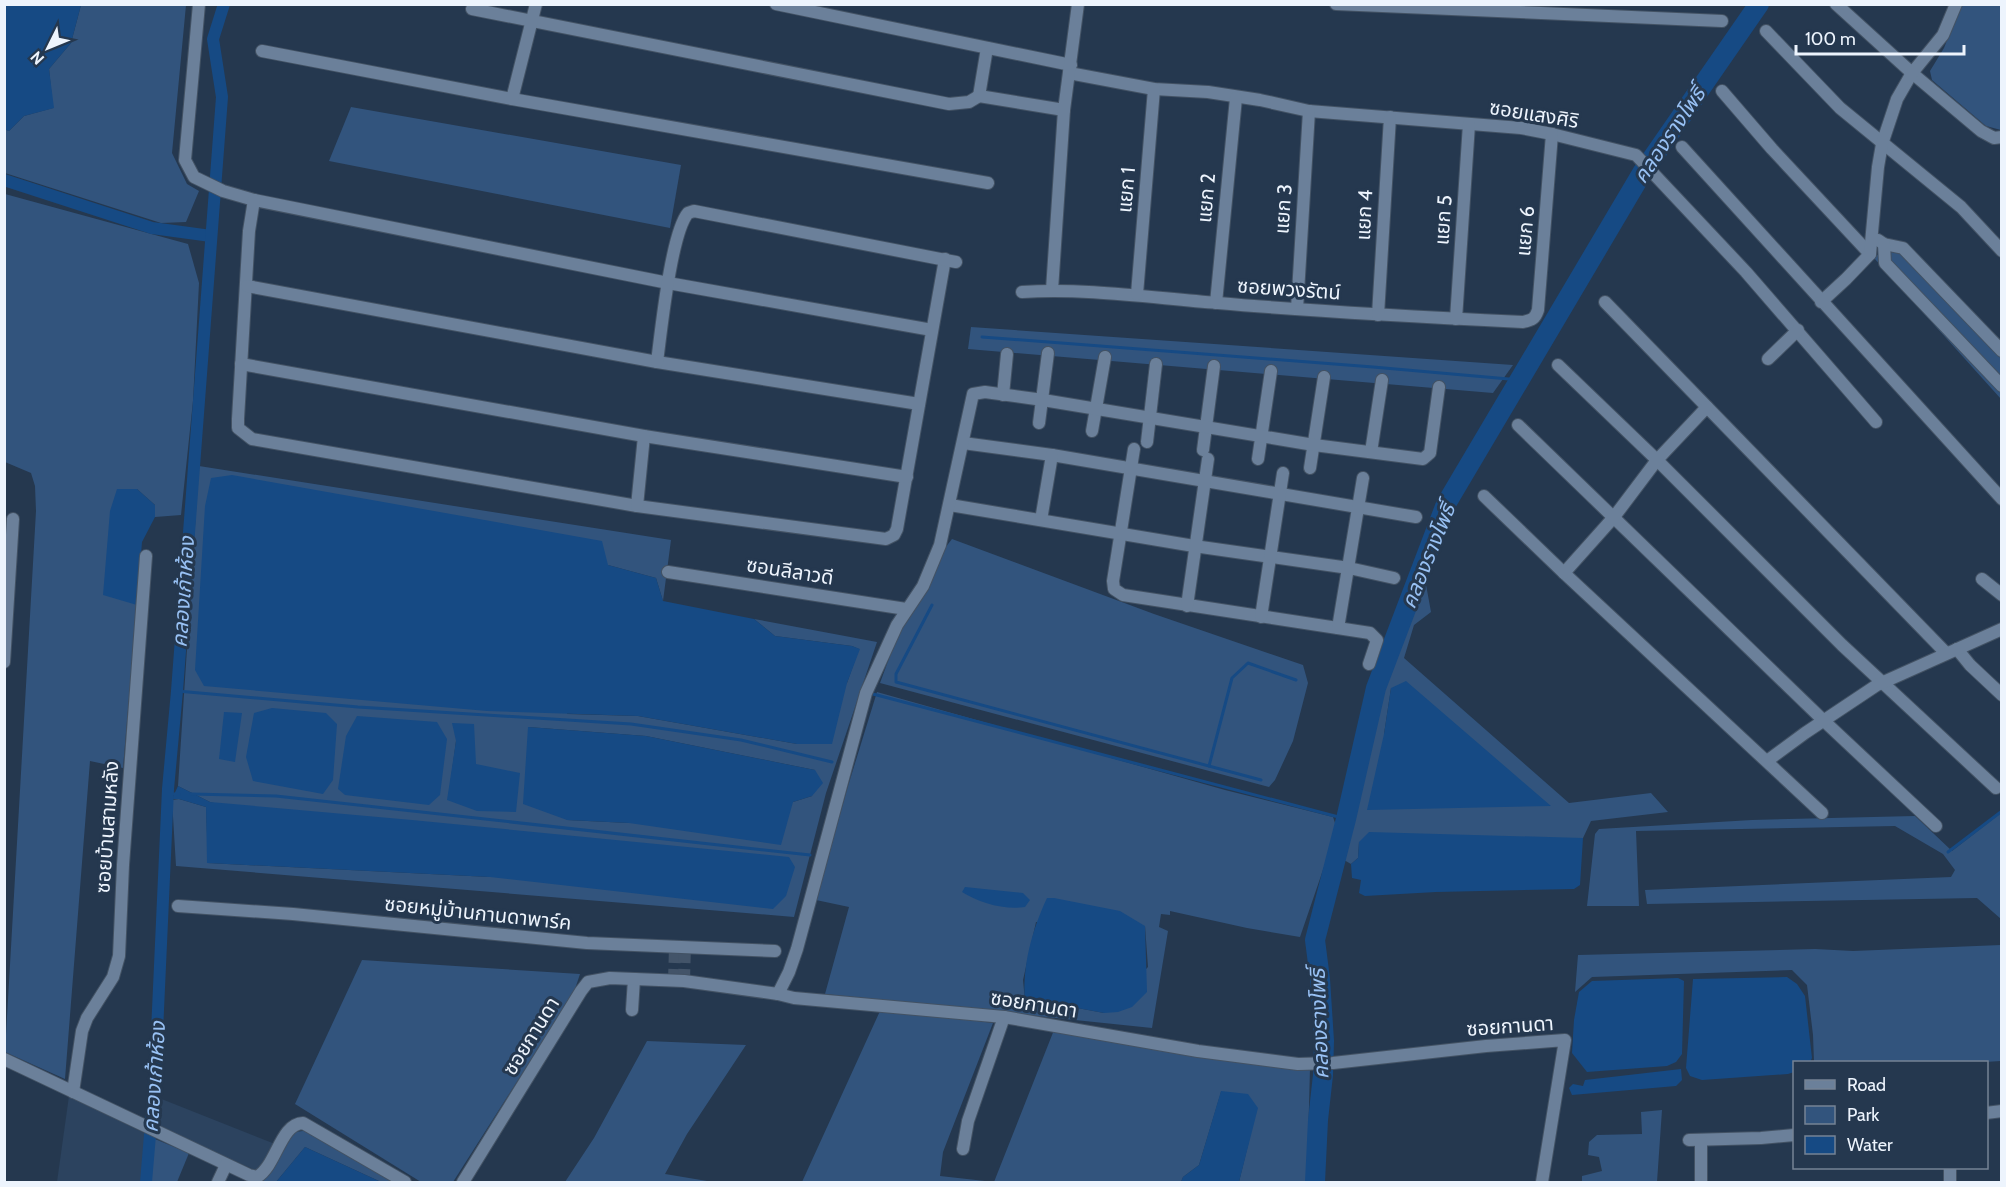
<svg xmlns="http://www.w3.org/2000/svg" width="2006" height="1187" font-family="Cabin,'Noto Sans Thai',sans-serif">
<rect width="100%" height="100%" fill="#25384f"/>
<g fill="#2c435f">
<polygon points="69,1096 146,1134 142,1182 57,1182"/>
<polygon points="159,1098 275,1144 260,1172 153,1126"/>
</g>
<g fill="#32547d" fill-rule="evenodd">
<polygon points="81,5 186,5 172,153 187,184 199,191 186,222 161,223 5,173 4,129 9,131 24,116 53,108 49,69 71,43"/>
<polygon points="1961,5 2001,5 2001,130 1986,126 1932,80 1930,71 1944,48"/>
<polygon points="351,107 681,165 670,228 329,161"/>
<polygon points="5,194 188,244 199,283 193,401 181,515 155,517 155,505 137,489 137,605 123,768 90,761 65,1079 5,1052 36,511 35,486 31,473 5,462"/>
<polygon points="1894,241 2001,356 2001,399 1874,258"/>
<polygon points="971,327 1513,365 1493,393 968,349"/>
<path d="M199,466L671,540L663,601L656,578L608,565L567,714L638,716L797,744L847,683L859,649L852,646L775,636L754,619L877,642L826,793L794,917L176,866L172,800L179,799L206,807L208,863L490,877L210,802L178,786ZM528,727L646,736L815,770L812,796L793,802L629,823L567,820ZM456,741L475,764L448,800Z"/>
<polygon points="952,539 1154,614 1303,665 1308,683 1293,741 1275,780 1269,787 880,683 902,623 928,588 945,548"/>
<path d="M1425,579L1431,612L1414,625L1404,658L1569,803L1651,793L1668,812L1591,821L1583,838L1359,842L1358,858L1351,864L1344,860L1381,689ZM1391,688L1550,806L1384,734Z"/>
<path d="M877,692L1225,790L1333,817L1337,829L1300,937L1247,928L1170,911V915L1161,914L1159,927L1168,931L1152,1028L825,994L849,907L816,900L848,786ZM1036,922L1145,926L1148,967L1104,1013L1051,1003L1025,1001L1023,980Z"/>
<polygon points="2001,813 2001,919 1977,898 1647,904 1645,890 1951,877 1955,870 1943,854 1895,826 1636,831 1639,906 1587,906 1595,834 1599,829 1752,820 1915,816 1952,851"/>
<polygon points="2001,945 2001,1061 1985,1062 1814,1062 1813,1035 1807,985 1792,970 1592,977 1575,992 1578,955 1815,949 1853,951"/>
<polygon points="362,960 580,974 574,992 453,1182 421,1182 295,1104"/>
<polygon points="880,1011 948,1017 993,1023 943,1152 940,1176 994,1182 1054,1030 1310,1068 1307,1182 1239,1182 1257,1108 1221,1092 1199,1165 1183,1177 1181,1182 802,1182"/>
<polygon points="647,1041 746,1045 687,1134 665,1174 713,1182 565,1182 594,1138"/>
<polygon points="1662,1110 1657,1182 1582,1182 1582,1176 1602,1171 1599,1157 1588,1155 1589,1142 1597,1135 1642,1134 1641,1112"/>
<polygon points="309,1130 398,1182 381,1182 305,1147 276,1182 262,1182 290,1137 296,1132"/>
<polygon points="150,1137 189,1153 177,1182 148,1182"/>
</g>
<g fill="#164a84">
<polygon points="4,5 81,5 71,43 49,69 54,108 24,116 9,131 4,129"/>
<polygon points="232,475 602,541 608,565 656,578 663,601 754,619 775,636 852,646 860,649 847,683 832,744 797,744 638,716 487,711 204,686 195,670 205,506 211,478"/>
<polygon points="117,489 137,489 155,505 155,517 142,542 137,605 103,595 110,511"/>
<polygon points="1406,681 1551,806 1367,810 1384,734 1391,688"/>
<polygon points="272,708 326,713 337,724 333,780 323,794 253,781 246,757 254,713"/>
<polygon points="224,712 242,713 235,762 219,759"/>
<polygon points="357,716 437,722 447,739 440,795 429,805 345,795 338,789 346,736"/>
<polygon points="452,723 474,724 476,764 520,773 516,812 477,811 447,800 456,741"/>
<polygon points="528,727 646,736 815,770 823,783 812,796 793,802 781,845 629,823 567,820 523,804"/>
<polygon points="178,786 210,802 412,820 789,857 795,867 786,896 773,909 490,877 207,863 206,807 179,799 172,799"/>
<polygon points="1369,832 1583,838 1580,885 1574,889 1436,892 1365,896 1359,893 1361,880 1352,878 1351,864 1358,858 1359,842"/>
<path d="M965,887L1023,893L1030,900L1025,907C1004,910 979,903 962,892Z"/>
<path d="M1047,898H1054L1120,911L1145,926L1147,992L1132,1007L1118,1012L1104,1013L1051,1003L1025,1001C1022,966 1032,930 1047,898Z"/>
<polygon points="1787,977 1797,984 1805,996 1812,1058 1810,1062 1794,1062 1794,1072 1788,1074 1702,1080 1690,1076 1686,1068 1693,979"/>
<polygon points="1678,978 1684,981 1682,1054 1676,1062 1667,1066 1587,1072 1572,1053 1574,1020 1579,992 1592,981"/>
<polygon points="1681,1069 1682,1080 1676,1086 1572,1095 1569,1088 1573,1084 1583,1086 1585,1080"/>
<polygon points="1221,1091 1248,1094 1258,1108 1239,1182 1181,1182 1183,1177 1199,1165"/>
<polygon points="305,1147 381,1182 276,1182"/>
</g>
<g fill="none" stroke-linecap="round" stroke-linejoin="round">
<g stroke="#164a84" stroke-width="3">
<polyline points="982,337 1373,367 1520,380"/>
<polyline points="932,605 896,674 896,682 1261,780"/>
<polyline points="177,691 358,707 631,724 741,740 832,762"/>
<polyline points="873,694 1346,819"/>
<polyline points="1209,766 1232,678 1248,663 1296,680"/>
<polyline points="168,794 179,794"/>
<polyline points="191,794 276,796 810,855"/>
<polyline points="1948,852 2002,811"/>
</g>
<g stroke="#164a84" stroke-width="12">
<polyline points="4,180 152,228 211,236"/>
<polyline points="146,1182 155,1076 168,789 177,691 222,97 213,39 224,4"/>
</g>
<polyline stroke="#164a84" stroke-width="20" points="1315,1182 1318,1120 1323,1075 1324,1041 1320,979 1315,940 1346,819 1376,688 1446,504 1642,173 1759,4"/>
<g stroke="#435469" stroke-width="12" stroke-dasharray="12 6" stroke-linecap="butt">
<polyline points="674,981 675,946"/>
<polyline points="684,981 685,946"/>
</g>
<g stroke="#435264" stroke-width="14">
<g id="minor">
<polyline points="199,4 185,160 194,177 223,191 254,200 668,283 932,330"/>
<polyline points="776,4 1071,65"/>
<polyline points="1336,4 1722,21"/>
<polyline points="1836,4 1912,73 1981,131 1994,138 2002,137"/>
<polyline points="472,9 949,104 969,102 979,96"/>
<polyline points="1766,31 1840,108 1961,207 2002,251"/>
<polyline points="987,48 979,96 1064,110"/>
<polyline points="262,51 512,99 988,183"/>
<polyline points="1069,73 1154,89 1208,92 1260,100 1309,111 1521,128 1552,134 1636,155 1746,272 1876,422"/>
<polyline points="1722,91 1772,149 1870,254"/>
<polyline points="512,99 536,4"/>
<polyline points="1682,147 2002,499"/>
<polyline points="254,200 249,231 238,419 238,428 252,439 637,506 886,539 894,535 897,529 945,259"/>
<polyline points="1878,240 1884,244 1903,248 2002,351"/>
<polyline points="1884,244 1885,263 2002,386"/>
<polyline points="247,286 657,362 919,404"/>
<polyline points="1052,290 1064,110 1078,4"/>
<path d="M1022,292C1088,288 1152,298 1218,303C1319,312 1421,317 1523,322C1532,320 1535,319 1538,310L1552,134"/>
<polyline points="1137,294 1154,89"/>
<polyline points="1605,302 1946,653"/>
<polyline points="1821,302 1846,279 1870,254 1878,167 1882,144 1897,99 1912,73 1943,35 1956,4"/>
<polyline points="1216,303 1236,98"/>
<polyline points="1297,309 1309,111"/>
<polyline points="1378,315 1390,117"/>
<polyline points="1456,319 1469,124"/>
<polyline points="1768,359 1798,330"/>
<path d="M657,362C661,332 671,233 688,213L694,211L956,262"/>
<polyline points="241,364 644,436 907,477"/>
<polyline points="1558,365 1657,460 1842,645 1996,788"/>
<polyline points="1003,395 1007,354"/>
<polyline points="1039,423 1048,353"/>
<polyline points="1518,425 1823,720 1936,826"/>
<polyline points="1092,431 1105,357"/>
<polyline points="1147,442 1156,364"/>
<polyline points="963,443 1052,455 1416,517"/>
<polyline points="1134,449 1113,581 1114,589 1123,595 1370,633 1377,640 1369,664"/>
<polyline points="1203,450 1214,366"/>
<polyline points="1371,452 1382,380"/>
<polyline points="1258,459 1271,371"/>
<polyline points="1310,468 1324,377"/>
<polyline points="1484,496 1564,573 1822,813"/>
<polyline points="950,505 1194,546 1349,568 1394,578"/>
<polyline points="637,506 644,436"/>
<polyline points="1041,520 1052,455"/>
<polyline points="668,572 906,609"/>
<polyline points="1564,573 1614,517 1657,460 1707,407"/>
<polyline points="1982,579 2002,595"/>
<polyline points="1187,606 1208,459"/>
<polyline points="1261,617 1283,473"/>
<polyline points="1338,628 1363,478"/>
<polyline points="1957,649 1970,665 2002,695"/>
<polyline points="4,662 13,519"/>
<polyline points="1767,761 1805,733 1877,685 2002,629"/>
<polyline points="178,906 293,914 587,943 775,951"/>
<polyline points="778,994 789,972 797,949 866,693 897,625 923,586 940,545 973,394 985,392 1043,400 1314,445 1423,459 1430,453 1439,387"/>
<polyline points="632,1010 634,979"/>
<path d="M4,1059L249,1175L257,1177C277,1165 280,1124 303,1123L405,1182"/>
<polyline points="73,1092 82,1031 87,1018 113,977 119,956 123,865 146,556"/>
<polyline points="1986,1113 2002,1111"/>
<polyline points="1689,1140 1761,1138 1794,1135"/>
<polyline points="963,1149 968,1121 1004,1017"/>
<polyline points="1950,1168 1950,1182"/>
<polyline points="218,1182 226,1165"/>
<polyline points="463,1182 581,991 588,982 610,978 684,981 778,994 794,998 1004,1017 1198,1051 1298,1064 1333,1063 1486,1046 1565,1040 1542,1182"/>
<polyline points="1701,1182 1701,1140"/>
</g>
</g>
<use href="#minor" stroke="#6b809a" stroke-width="12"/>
</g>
<g text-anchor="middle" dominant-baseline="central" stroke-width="6" stroke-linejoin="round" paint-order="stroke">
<g font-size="20" fill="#edf4fd" stroke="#25384f">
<text transform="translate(1534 114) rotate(9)">ซอยแสงศิริ</text>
<text transform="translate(1126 190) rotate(-85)">แยก 1</text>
<text transform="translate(1206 198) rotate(-85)">แยก 2</text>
<text transform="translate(1283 209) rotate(-86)">แยก 3</text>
<text transform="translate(1364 215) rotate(-87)">แยก 4</text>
<text transform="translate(1443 220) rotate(-86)">แยก 5</text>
<text transform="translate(1525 231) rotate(-85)">แยก 6</text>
<text transform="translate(1289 289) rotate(4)">ซอยพวงรัตน์</text>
<text transform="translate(790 571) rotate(9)">ซอนลีลาวดี</text>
<text transform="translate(107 827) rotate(-86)">ซอยบ้านสามหลัง</text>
<text transform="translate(478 913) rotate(6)">ซอยหมู่บ้านกานดาพาร์ค</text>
<text transform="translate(1034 1004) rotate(9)">ซอยกานดา</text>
<text transform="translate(1510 1026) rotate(-4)">ซอยกานดา</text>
<text transform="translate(531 1036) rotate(-58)">ซอยกานดา</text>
</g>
<g font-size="21" font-style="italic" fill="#98c1f4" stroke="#25384f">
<text transform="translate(1669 135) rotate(-56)">คลองรางโพธิ์</text>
<text transform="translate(1428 556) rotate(-68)">คลองรางโพธิ์</text>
<text transform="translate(183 592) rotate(-86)">คลองเก้าห้อง</text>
<text transform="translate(1319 1024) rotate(-92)">คลองรางโพธิ์</text>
<text transform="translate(154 1077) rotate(-86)">คลองเก้าห้อง</text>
</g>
</g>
<rect width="2006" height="1187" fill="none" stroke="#edf4fd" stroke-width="12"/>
<rect x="1793" y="1061" width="195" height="108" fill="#25384f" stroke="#758395" stroke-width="1.5"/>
<rect x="1805" y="1080" width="30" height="9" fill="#6b809a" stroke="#758395" stroke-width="1.5"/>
<text x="1847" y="1091" font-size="18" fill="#edf4fd">Road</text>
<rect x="1805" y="1106" width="30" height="18" fill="#32547d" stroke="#758395" stroke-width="1.5"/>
<text x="1847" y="1121" font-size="18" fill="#edf4fd">Park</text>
<rect x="1805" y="1136" width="30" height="18" fill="#164a84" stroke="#758395" stroke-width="1.5"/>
<text x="1847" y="1151" font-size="18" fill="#edf4fd">Water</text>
<g transform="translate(48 48) rotate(227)" stroke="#25384f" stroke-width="4.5" paint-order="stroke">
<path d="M0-4.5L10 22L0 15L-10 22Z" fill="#edf4fd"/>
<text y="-9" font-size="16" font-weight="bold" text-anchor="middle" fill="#edf4fd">N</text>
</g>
<path d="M1796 45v9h168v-9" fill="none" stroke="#edf4fd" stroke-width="3"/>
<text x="1805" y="45" font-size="18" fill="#edf4fd" stroke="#25384f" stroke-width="4.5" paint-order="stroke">100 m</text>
</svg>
